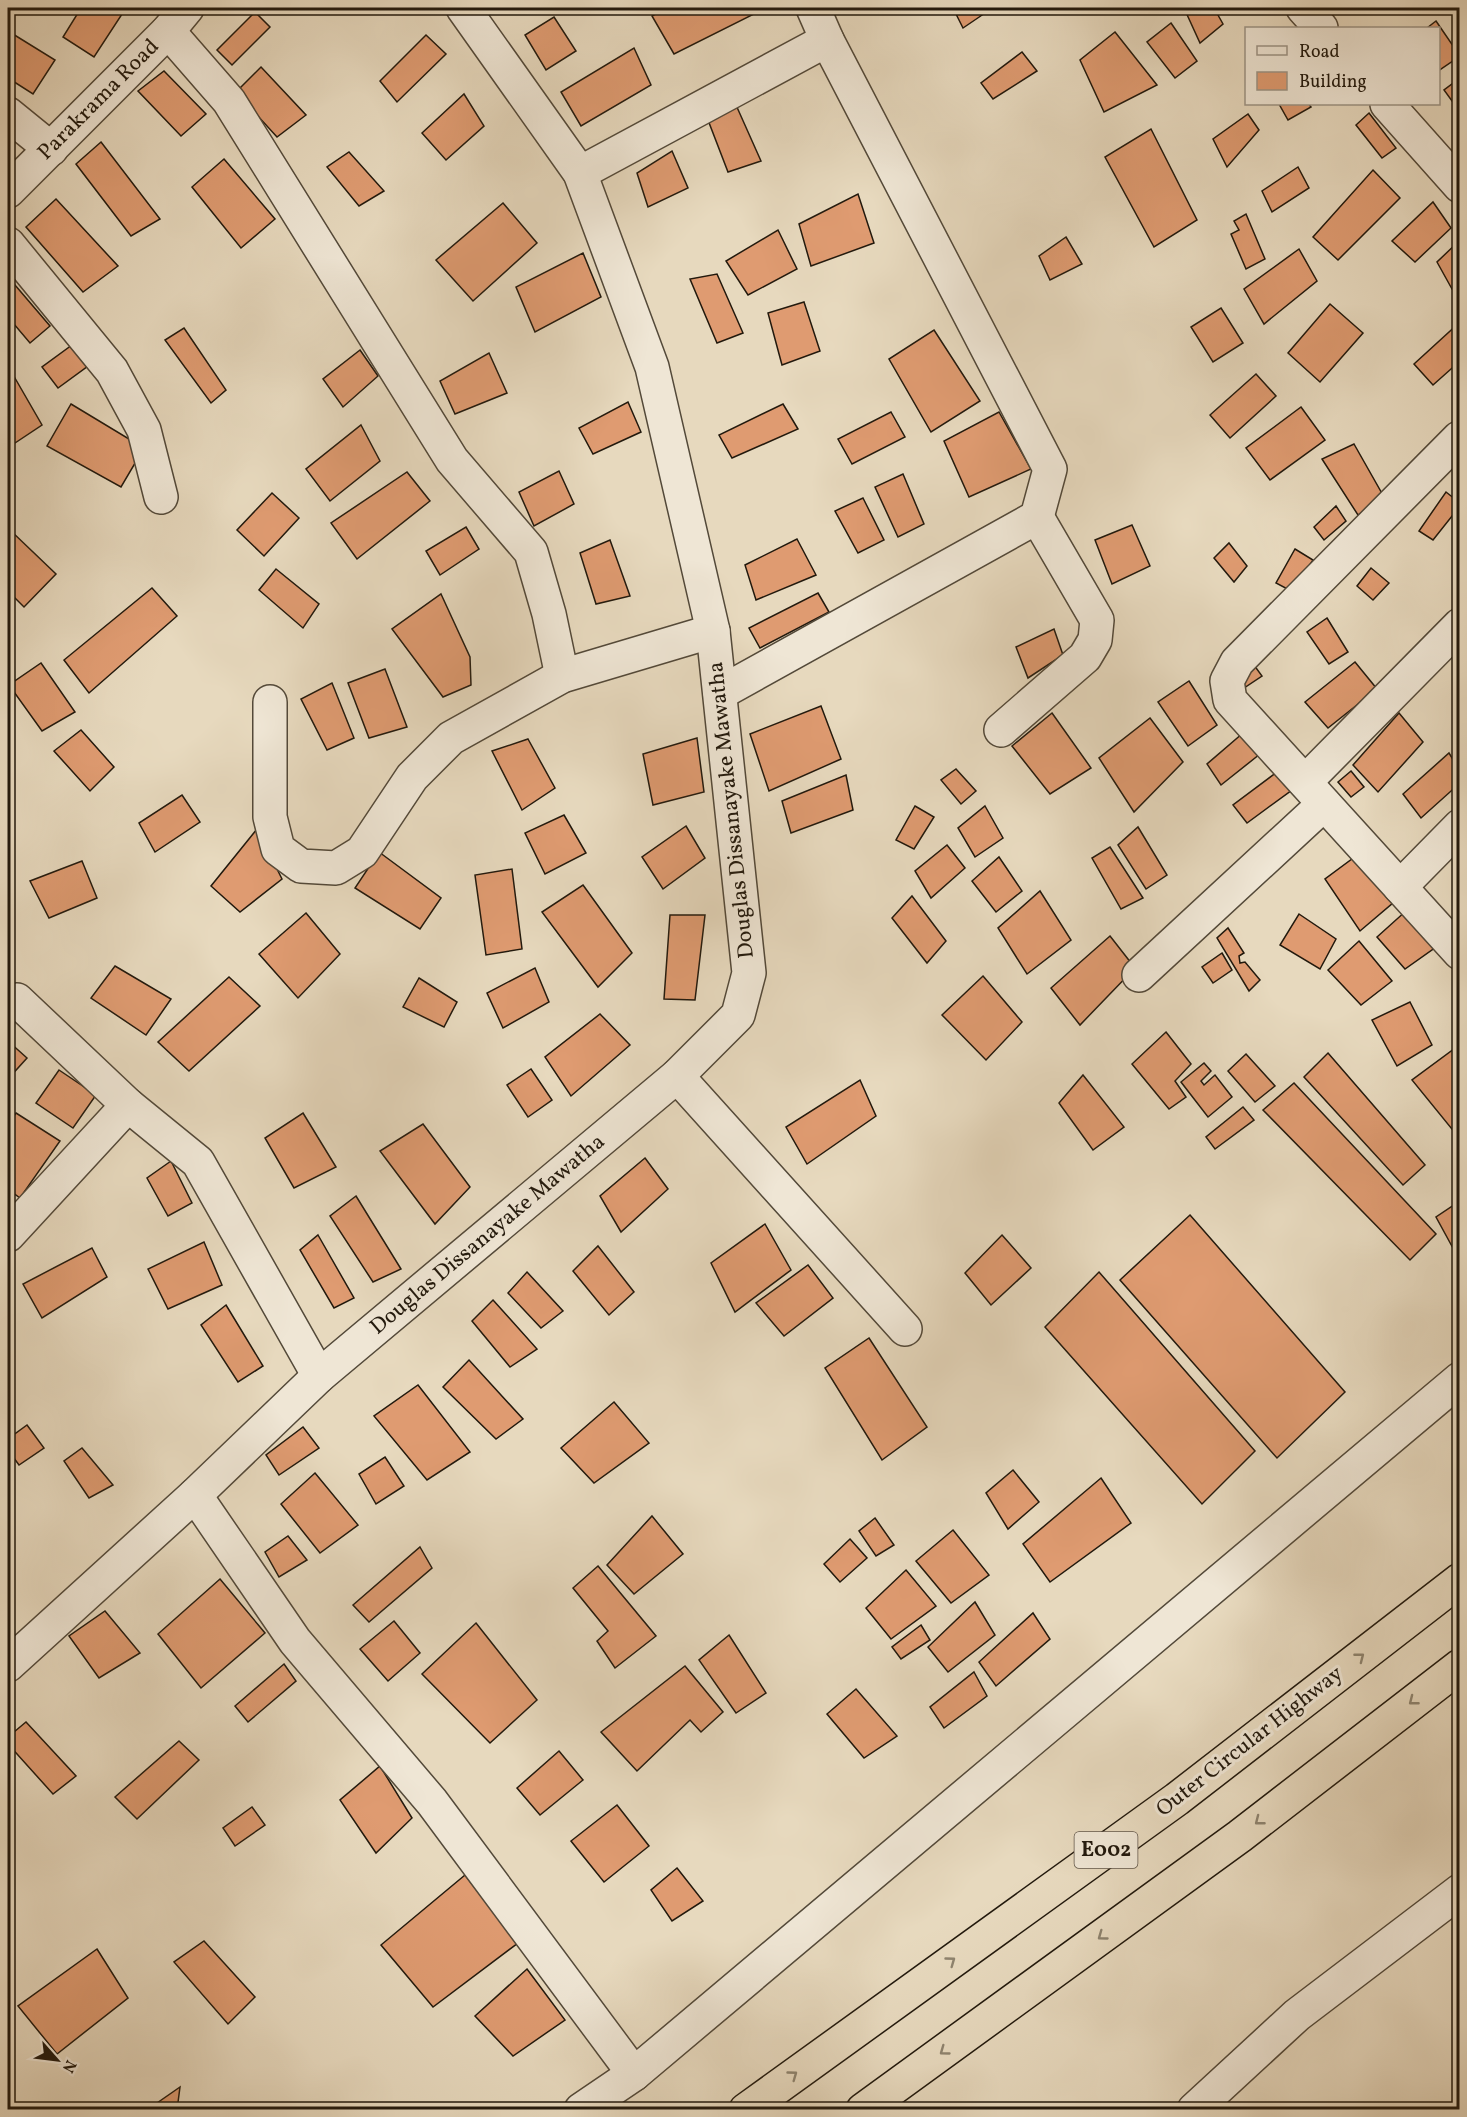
<svg xmlns="http://www.w3.org/2000/svg" width="1467" height="2117" font-family="Vollkorn,serif">
<rect width="100%" height="100%" fill="#e7d9be"/>
<filter id="stains"><feTurbulence type="fractalNoise" baseFrequency=".00333" numOctaves="4"/><feColorMatrix values="0 0 0 0 .2 0 0 0 0 .09 0 0 0 0 .02 0 0 0 .5 -.17"/></filter>
<radialGradient id="worn" r=".72"><stop offset=".6" stop-color="#630" stop-opacity="0"/><stop offset="1" stop-color="#630" stop-opacity=".3"/></radialGradient>
<g fill="#df9b71" stroke="#22190d" stroke-width="1.5">
<polygon points="81,8 126,8 94,57 63,37"/>
<polygon points="666,8 763,8 764,9 674,54 652,16"/>
<polygon points="953,8 990,8 991,9 963,28"/>
<polygon points="1184,8 1214,8 1223,24 1200,43"/>
<polygon points="255,12 270,27 232,65 217,50"/>
<polygon points="554,17 576,51 546,70 525,35"/>
<polygon points="1436,21 1460,56 1438,71 1438,28 1427,28"/>
<polygon points="1171,23 1197,61 1175,78 1147,42"/>
<polygon points="8,31 55,60 33,94 8,78"/>
<polygon points="1115,32 1157,85 1104,112 1080,60"/>
<polygon points="426,35 446,54 397,102 380,81"/>
<polygon points="634,48 651,85 581,126 561,92"/>
<polygon points="1022,52 1037,71 993,99 981,83"/>
<polygon points="261,67 306,115 277,137 236,92"/>
<polygon points="164,71 206,114 181,136 138,91"/>
<polygon points="1460,78 1460,112 1444,90"/>
<polygon points="464,94 484,126 446,160 422,133"/>
<polygon points="1279,104 1309,104 1311,107 1288,120"/>
<polygon points="736,105 761,161 728,172 708,120"/>
<polygon points="1369,113 1396,148 1382,158 1356,125"/>
<polygon points="1248,114 1259,130 1227,167 1213,139"/>
<polygon points="1151,129 1197,220 1154,247 1105,157"/>
<polygon points="101,142 160,219 131,236 76,164"/>
<polygon points="672,151 688,188 648,207 637,173"/>
<polygon points="349,152 384,191 359,206 327,167"/>
<polygon points="224,159 275,219 241,248 192,187"/>
<polygon points="1298,167 1309,188 1272,212 1262,191"/>
<polygon points="1373,170 1400,198 1338,260 1313,237"/>
<polygon points="858,194 874,243 811,266 799,224"/>
<polygon points="56,199 118,266 83,292 26,227"/>
<polygon points="1433,202 1451,228 1415,262 1392,241"/>
<polygon points="503,203 537,243 473,301 436,260"/>
<polygon points="1246,214 1265,259 1246,269 1231,234 1239,230 1234,221"/>
<polygon points="778,230 797,269 748,295 726,261"/>
<polygon points="1066,237 1082,264 1050,280 1039,256"/>
<polygon points="1460,240 1460,283 1452,289 1437,262"/>
<polygon points="1299,249 1317,281 1264,324 1244,289"/>
<polygon points="583,253 601,297 535,332 516,287"/>
<polygon points="717,274 743,333 717,343 690,279"/>
<polygon points="9,278 50,326 30,343 8,317 8,280"/>
<polygon points="804,302 820,351 782,365 768,313"/>
<polygon points="1330,304 1363,333 1320,382 1288,353"/>
<polygon points="1221,308 1243,343 1213,362 1191,327"/>
<polygon points="1460,322 1460,361 1433,385 1414,364"/>
<polygon points="184,328 226,390 211,403 165,340"/>
<polygon points="934,330 980,401 931,432 889,359"/>
<polygon points="72,345 88,366 58,388 42,367"/>
<polygon points="360,350 378,376 343,407 323,379"/>
<polygon points="489,353 507,393 455,414 440,381"/>
<polygon points="8,366 42,425 15,443 8,430"/>
<polygon points="1256,374 1276,396 1230,438 1210,415"/>
<polygon points="628,402 641,432 593,454 579,428"/>
<polygon points="71,404 144,448 121,487 47,446"/>
<polygon points="783,404 798,429 732,458 719,435"/>
<polygon points="1301,407 1325,440 1270,480 1246,448"/>
<polygon points="891,412 905,437 852,464 838,439"/>
<polygon points="999,412 1031,469 969,497 944,441"/>
<polygon points="361,425 380,461 330,501 306,469"/>
<polygon points="1354,444 1384,497 1358,515 1322,459"/>
<polygon points="559,471 574,504 534,526 519,492"/>
<polygon points="407,472 430,501 357,559 331,523"/>
<polygon points="903,474 924,524 898,537 875,487"/>
<polygon points="1446,492 1460,503 1460,506 1433,540 1419,531"/>
<polygon points="272,493 299,518 264,556 237,530"/>
<polygon points="863,498 884,540 858,553 835,511"/>
<polygon points="1336,506 1346,521 1324,540 1314,527"/>
<polygon points="1132,525 1150,566 1112,584 1095,540"/>
<polygon points="466,527 479,549 440,575 426,551"/>
<polygon points="10,530 56,574 24,607 8,591 8,533"/>
<polygon points="797,539 816,575 756,600 745,565"/>
<polygon points="610,540 630,596 596,604 580,553"/>
<polygon points="1229,543 1247,566 1234,582 1214,558"/>
<polygon points="1295,549 1313,560 1293,592 1276,583"/>
<polygon points="1371,568 1389,583 1373,600 1357,586"/>
<polygon points="276,569 319,604 303,628 259,590"/>
<polygon points="152,588 177,616 89,693 64,660"/>
<polygon points="818,593 829,612 760,648 749,628"/>
<polygon points="441,594 470,657 471,685 443,697 392,629"/>
<polygon points="1327,618 1348,652 1329,664 1307,632"/>
<polygon points="1054,629 1063,655 1028,678 1016,647"/>
<polygon points="1251,661 1262,676 1244,688 1234,674"/>
<polygon points="1355,662 1377,689 1328,728 1305,702"/>
<polygon points="41,663 75,712 42,731 9,685"/>
<polygon points="385,669 407,727 369,738 348,683"/>
<polygon points="1189,681 1217,725 1188,746 1158,702"/>
<polygon points="332,683 354,738 327,750 301,699"/>
<polygon points="821,706 841,759 769,791 750,734"/>
<polygon points="1052,713 1091,768 1050,794 1012,746"/>
<polygon points="1399,713 1423,742 1378,792 1353,765"/>
<polygon points="1150,718 1183,762 1134,812 1099,758"/>
<polygon points="81,730 114,767 90,791 54,751"/>
<polygon points="1243,733 1260,754 1221,785 1207,764"/>
<polygon points="697,738 704,792 653,805 643,754"/>
<polygon points="528,739 555,788 522,810 492,751"/>
<polygon points="1449,753 1460,771 1460,783 1421,818 1403,794"/>
<polygon points="956,769 976,791 961,804 941,780"/>
<polygon points="1351,771 1364,787 1351,797 1338,782"/>
<polygon points="1277,772 1292,790 1247,823 1233,805"/>
<polygon points="846,775 853,810 791,833 782,801"/>
<polygon points="182,795 200,822 155,852 139,823"/>
<polygon points="915,806 934,817 914,849 896,840"/>
<polygon points="985,806 1003,838 975,857 958,828"/>
<polygon points="564,815 586,853 545,874 525,833"/>
<polygon points="686,826 705,858 663,889 642,857"/>
<polygon points="1138,827 1167,875 1146,889 1118,845"/>
<polygon points="257,829 282,879 240,912 211,886"/>
<polygon points="947,845 965,868 931,898 915,871"/>
<polygon points="1110,847 1143,898 1121,909 1092,858"/>
<polygon points="379,852 441,898 420,929 355,888"/>
<polygon points="1360,853 1394,902 1360,931 1325,879"/>
<polygon points="999,857 1022,891 996,912 972,881"/>
<polygon points="82,861 97,898 49,918 30,881"/>
<polygon points="512,869 522,949 486,955 475,875"/>
<polygon points="583,885 632,953 598,987 542,912"/>
<polygon points="1040,891 1071,940 1027,974 998,928"/>
<polygon points="912,896 946,941 927,963 892,918"/>
<polygon points="1407,910 1436,947 1405,969 1377,937"/>
<polygon points="306,913 340,954 298,998 259,954"/>
<polygon points="1299,914 1336,939 1320,969 1280,945"/>
<polygon points="670,915 705,915 695,1000 664,999"/>
<polygon points="1228,928 1244,953 1239,956 1240,963 1245,962 1260,980 1249,991 1217,938"/>
<polygon points="1110,936 1135,968 1080,1025 1051,988"/>
<polygon points="1359,941 1392,981 1361,1005 1328,970"/>
<polygon points="1222,953 1232,970 1213,983 1202,967"/>
<polygon points="115,966 171,999 146,1035 91,998"/>
<polygon points="535,968 549,1002 503,1028 487,993"/>
<polygon points="983,976 1022,1022 986,1060 942,1015"/>
<polygon points="229,977 260,1006 189,1071 158,1042"/>
<polygon points="419,978 457,1002 444,1027 403,1007"/>
<polygon points="1410,1002 1432,1045 1397,1066 1372,1020"/>
<polygon points="600,1014 630,1045 571,1096 545,1057"/>
<polygon points="1166,1032 1191,1064 1175,1081 1186,1097 1169,1109 1132,1064"/>
<polygon points="8,1041 27,1058 8,1079"/>
<polygon points="1458,1046 1460,1048 1460,1139 1412,1080"/>
<polygon points="1328,1053 1425,1165 1403,1185 1304,1077"/>
<polygon points="1246,1054 1275,1086 1255,1102 1228,1071"/>
<polygon points="1204,1063 1211,1071 1201,1081 1204,1085 1215,1075 1232,1097 1208,1117 1181,1082"/>
<polygon points="531,1069 552,1100 528,1117 507,1085"/>
<polygon points="59,1070 96,1095 73,1128 36,1103"/>
<polygon points="1083,1075 1124,1127 1093,1150 1059,1103"/>
<polygon points="860,1080 876,1116 807,1164 786,1127"/>
<polygon points="1294,1083 1436,1234 1410,1260 1263,1110"/>
<polygon points="1243,1107 1254,1120 1215,1149 1206,1137"/>
<polygon points="16,1113 60,1141 20,1198 8,1189 8,1125"/>
<polygon points="303,1113 336,1167 294,1188 265,1138"/>
<polygon points="423,1124 470,1187 435,1224 380,1151"/>
<polygon points="645,1158 668,1189 621,1232 600,1196"/>
<polygon points="171,1161 192,1203 168,1216 147,1178"/>
<polygon points="356,1196 401,1269 373,1282 330,1216"/>
<polygon points="1460,1201 1460,1261 1436,1217"/>
<polygon points="1190,1215 1345,1392 1277,1458 1120,1280"/>
<polygon points="765,1224 791,1270 735,1312 711,1263"/>
<polygon points="318,1235 354,1298 334,1308 300,1250"/>
<polygon points="1002,1235 1031,1268 991,1305 965,1273"/>
<polygon points="204,1242 222,1285 168,1309 148,1269"/>
<polygon points="598,1246 634,1292 609,1315 573,1271"/>
<polygon points="92,1248 107,1277 42,1318 23,1284"/>
<polygon points="808,1265 833,1298 784,1336 756,1303"/>
<polygon points="527,1272 563,1311 541,1328 508,1293"/>
<polygon points="1099,1272 1255,1451 1202,1504 1045,1327"/>
<polygon points="493,1300 537,1349 510,1367 472,1321"/>
<polygon points="226,1305 263,1366 238,1382 201,1325"/>
<polygon points="869,1338 927,1427 882,1460 825,1368"/>
<polygon points="469,1360 523,1419 496,1439 443,1387"/>
<polygon points="418,1385 470,1452 427,1480 374,1416"/>
<polygon points="614,1402 649,1443 594,1483 561,1448"/>
<polygon points="27,1425 44,1448 19,1465 8,1450 8,1439"/>
<polygon points="303,1427 319,1448 279,1475 266,1455"/>
<polygon points="82,1448 113,1485 89,1498 64,1461"/>
<polygon points="385,1457 404,1486 376,1504 359,1474"/>
<polygon points="1013,1470 1039,1502 1008,1529 986,1493"/>
<polygon points="315,1473 358,1525 320,1553 281,1504"/>
<polygon points="1101,1478 1131,1523 1050,1582 1023,1544"/>
<polygon points="652,1516 683,1554 634,1594 607,1565"/>
<polygon points="875,1518 894,1545 876,1556 859,1531"/>
<polygon points="953,1530 989,1575 951,1603 916,1561"/>
<polygon points="288,1536 307,1560 279,1577 265,1552"/>
<polygon points="850,1539 867,1558 840,1582 824,1564"/>
<polygon points="420,1547 432,1568 369,1622 353,1605"/>
<polygon points="598,1566 656,1636 615,1668 597,1641 608,1631 573,1588"/>
<polygon points="906,1570 936,1606 891,1639 866,1608"/>
<polygon points="220,1579 265,1633 201,1688 158,1634"/>
<polygon points="975,1602 995,1635 948,1672 928,1647"/>
<polygon points="105,1611 140,1653 99,1678 69,1636"/>
<polygon points="1033,1613 1050,1639 996,1686 979,1662"/>
<polygon points="394,1621 420,1653 388,1681 360,1649"/>
<polygon points="476,1623 537,1700 490,1743 422,1674"/>
<polygon points="921,1625 930,1640 901,1659 892,1647"/>
<polygon points="729,1635 766,1693 736,1713 699,1660"/>
<polygon points="284,1664 296,1681 248,1722 235,1706"/>
<polygon points="685,1666 723,1712 701,1732 690,1720 637,1771 601,1732"/>
<polygon points="974,1672 987,1696 944,1728 930,1707"/>
<polygon points="856,1689 897,1736 864,1758 827,1714"/>
<polygon points="26,1722 76,1776 53,1794 8,1744 8,1737"/>
<polygon points="179,1741 199,1760 137,1819 115,1797"/>
<polygon points="559,1751 583,1780 540,1815 517,1788"/>
<polygon points="380,1766 412,1818 376,1853 340,1800"/>
<polygon points="617,1805 649,1846 604,1882 571,1841"/>
<polygon points="252,1807 265,1825 235,1846 223,1828"/>
<polygon points="677,1868 703,1901 672,1921 651,1890"/>
<polygon points="465,1875 518,1943 433,2007 381,1945"/>
<polygon points="204,1941 255,1997 228,2024 174,1962"/>
<polygon points="97,1949 128,1998 57,2054 18,2006"/>
<polygon points="527,1969 565,2020 513,2056 475,2016"/>
<polygon points="180,2087 177,2110 147,2110"/>
</g>
<g fill="none" stroke-linecap="round" stroke-linejoin="round">
<g stroke="#534939" stroke-width="36">
<g id="minor">
<polyline points="1303,8 1321,28"/>
<polyline points="168,31 229,101 452,460 531,552 549,614 562,676"/>
<polyline points="1387,104 1460,186"/>
<polyline points="8,114 51,149"/>
<polyline points="580,173 827,40"/>
<polyline points="8,191 168,31 187,8"/>
<polyline points="8,244 112,371 144,430 161,497"/>
<polyline points="1459,438 1237,662 1227,681 1230,700 1460,953"/>
<polyline points="720,693 1037,517 1050,469 827,40 813,8"/>
<polyline points="270,702 270,817 278,849 301,866 336,868 362,852 412,777 451,738 562,676 713,631"/>
<polyline points="1001,730 1085,657 1095,640 1097,620 1037,517"/>
<polyline points="1305,782 1460,625"/>
<polyline points="1400,887 1460,826"/>
<polyline points="1139,975 1324,804"/>
<polyline points="17,1000 128,1105 198,1162 319,1376"/>
<polyline points="677,1076 905,1329"/>
<polyline points="8,1235 128,1105"/>
<polyline points="195,1495 295,1641 432,1802 634,2074"/>
<polyline points="8,1665 195,1495 319,1376 677,1076 738,1015 749,973 713,631 652,367 580,173 463,8"/>
<polyline points="581,2110 634,2074 1460,1379"/>
<polyline points="1194,2110 1297,2015 1460,1891"/>
</g>
</g>
<g stroke="#22190d" stroke-width="36">
<g id="highway">
<polyline points="746,2110 1177,1799 1460,1580"/>
<polyline points="863,2110 1240,1836 1460,1666"/>
</g>
</g>
<use href="#minor" stroke="#efe6d5" stroke-width="33"/>
<use href="#highway" stroke="#e7d9be" stroke-width="33"/>
</g>
<defs><path id="oneway-chevron" d="M-2-3.5L2.5 0L-2 3.5" fill="none" stroke-width="1.6" stroke-linecap="round" stroke-linejoin="round" transform="scale(1.5)"/></defs>
<g stroke="#8e836e">
<use href="#oneway-chevron" transform="translate(1360 1657) rotate(-38)"/>
<use href="#oneway-chevron" transform="translate(1413 1701) rotate(142)"/>
<use href="#oneway-chevron" transform="translate(1259 1821) rotate(142)"/>
<use href="#oneway-chevron" transform="translate(1102 1936) rotate(144)"/>
<use href="#oneway-chevron" transform="translate(951 1961) rotate(-36)"/>
<use href="#oneway-chevron" transform="translate(944 2051) rotate(144)"/>
<use href="#oneway-chevron" transform="translate(793 2075) rotate(-36)"/>
</g>
<g text-anchor="middle" dominant-baseline="central" stroke-width="6" stroke-linejoin="round" paint-order="stroke">
<rect fill="#efe6d5" stroke="#605649" stroke-width="1.5" x="1074.5" y="1832" width="63" height="36" rx="4.5"/>
<g font-size="21" font-weight="bold" fill="#22190d">
<text x="1106" y="1850">E002</text>
</g>
<g font-size="22" fill="#22190d" stroke="#efe6d5">
<text transform="translate(99 100) rotate(-45)">Parakrama Road</text>
<text transform="translate(732 810) rotate(-96)">Douglas Dissanayake Mawatha</text>
<text transform="translate(488 1235) rotate(-40)">Douglas Dissanayake Mawatha</text>
<text transform="translate(1250 1742) rotate(-38)">Outer Circular Highway</text>
</g>
</g>
<rect width="1467" height="2117" fill="none" stroke="#e7d9be" stroke-width="30"/>
<rect x="9" y="9" width="1449" height="2099" fill="none" stroke="#22190d" stroke-width="3"/>
<rect x="15" y="15" width="1437" height="2087" fill="none" stroke="#22190d" stroke-width="1.5"/>
<rect x="1245" y="27" width="195" height="78" fill="#efe6d5" stroke="#9d9485" stroke-width="1.5"/>
<rect x="1257" y="46" width="30" height="9" fill="#efe6d5" stroke="#9d9485" stroke-width="1.5"/>
<text x="1299" y="57" font-size="18" fill="#22190d">Road</text>
<rect x="1257" y="72" width="30" height="18" fill="#df9b71" stroke="#9d9485" stroke-width="1.5"/>
<text x="1299" y="87" font-size="18" fill="#22190d">Building</text>
<g transform="translate(57 2060) rotate(118)" stroke="#efe6d5" stroke-width="4.5" paint-order="stroke">
<path d="M0-4.5L10 22L0 15L-10 22Z" fill="#22190d"/>
<text y="-9" font-size="16" font-weight="bold" text-anchor="middle" fill="#22190d">N</text>
</g>
<rect width="100%" height="100%" filter="url(#stains)"/>
<rect width="100%" height="100%" fill="url(#worn)"/>
</svg>
